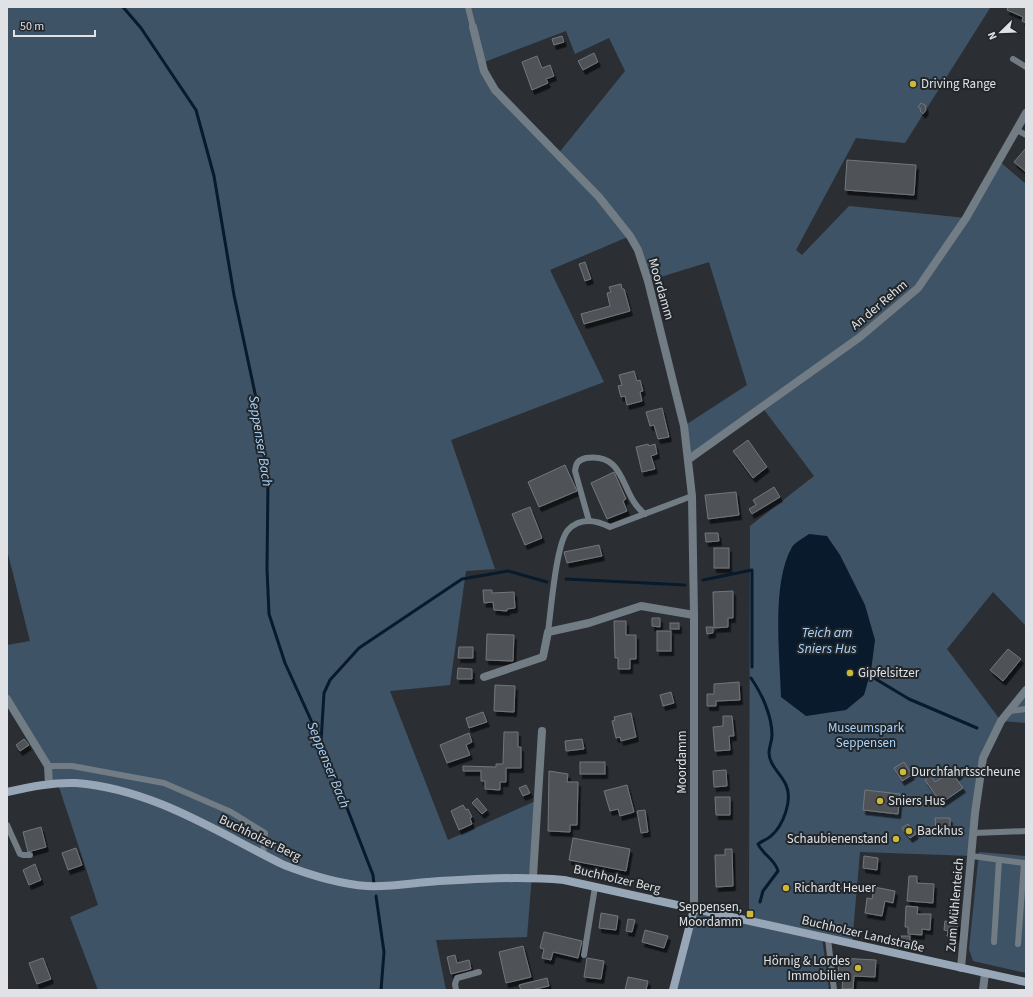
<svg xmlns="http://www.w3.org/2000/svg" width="1033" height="997" font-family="'Source Sans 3',sans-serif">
<defs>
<filter id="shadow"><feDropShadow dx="2.5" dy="4.5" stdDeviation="0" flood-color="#0009"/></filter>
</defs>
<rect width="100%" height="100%" fill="#2b2f34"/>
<g fill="#3f5366" fill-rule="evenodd">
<path d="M7,7H994L990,8L905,143L856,138L796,250L802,255L849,206L966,218L999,161L1026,184V626L993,592L947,649L1001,721L1026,690V723L1001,721L983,758L972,856L860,852L852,944L822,937L829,990H673L694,909L749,920L750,526L814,476L762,407L689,459L684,426L747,385L709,262L648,281L630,236L550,270L604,382L451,440L495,569L466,571L450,685L390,691L448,840L538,800L527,937L436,940L446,990H98L70,917L98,905L58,784H49L48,766L7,699V645L30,641L7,550ZM566,31L575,54L609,38L625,71L558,154L495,90L482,63Z"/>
<polygon points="979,852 1026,856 1026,973 973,961 969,949"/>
</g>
<path fill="#081a2b" d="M809,534L827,536L840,555L865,605L875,640L871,671L864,695L846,710L806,716L781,697C780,654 771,584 792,547C795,542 804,538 809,534Z"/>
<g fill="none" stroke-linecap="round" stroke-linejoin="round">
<g stroke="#081a2b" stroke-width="3">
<polyline points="123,7 141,28 196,110 214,176 234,295 256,398 268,481 267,569 269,614 285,663 325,751 373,875 374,884"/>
<polyline points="566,579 685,585"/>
<polyline points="703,580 752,570 752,667"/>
<polyline points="869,675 909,699 977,728"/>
<path d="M751,678C762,694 772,716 772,735C772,741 769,747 769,753C769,765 782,775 786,785C793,800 783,826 771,836C768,839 762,841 758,844C763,855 775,859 778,871L763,891L760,902"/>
<polyline points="321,742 324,693 330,680 359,648 462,579 508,571 547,582"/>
<polyline points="376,896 384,952 381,990"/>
</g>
</g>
<g fill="#4f5358" stroke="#71777c" filter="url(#shadow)">
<polygon points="1008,7 1026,7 1026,23 1022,21 1023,17 1007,10"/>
<polygon points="562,36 564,42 554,45 552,39"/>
<polygon points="594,53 598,62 583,70 578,61"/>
<polygon points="537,56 542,68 550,65 554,76 546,79 548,83 532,90 522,62"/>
<polygon points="921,103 925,105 926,110 923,114 920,111 921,109 918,107"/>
<polygon points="1026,148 1026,172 1014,162"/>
<polygon points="847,160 916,165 914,195 845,190"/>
<polygon points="585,262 591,279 585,281 579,264"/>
<polygon points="621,284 622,289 624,289 630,311 584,324 581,314 610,306 607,293 611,292 609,287"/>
<polygon points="634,371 637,381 640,380 643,391 640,392 642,401 627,405 625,396 621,397 618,386 622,385 619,375"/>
<polygon points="662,408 669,437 658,439 654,425 650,426 646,412"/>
<polygon points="748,440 767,467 753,478 733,451"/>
<polygon points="648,444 649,446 655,444 657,454 651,456 655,469 642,472 636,447"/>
<polygon points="565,465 577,491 539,507 528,482"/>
<polygon points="614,472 626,499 623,501 627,511 607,519 591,483"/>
<polygon points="774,487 780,497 752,514 749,509 756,505 753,500"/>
<polygon points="736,492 739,515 708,519 705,495"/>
<polygon points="530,507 542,538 525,545 512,514"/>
<polygon points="705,533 718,533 719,541 706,542"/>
<polygon points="599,545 602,556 567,563 564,552"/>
<rect x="714" y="548" width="15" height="20"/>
<polygon points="483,590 492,590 492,593 514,592 515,608 507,609 507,611 494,610 493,602 484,603"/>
<polygon points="733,591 733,618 728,618 728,627 714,628 713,592"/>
<polygon points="652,618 660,618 660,627 652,626"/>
<polygon points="614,621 626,621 626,635 636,635 636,659 630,659 630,669 618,669 618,658 615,658"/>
<rect x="670" y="623" width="9" height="6"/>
<polygon points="706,627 713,627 713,633 707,634"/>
<rect x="657" y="631" width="14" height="20"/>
<polygon points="487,634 514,635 513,661 486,660"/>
<polygon points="459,647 473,647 473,658 458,658"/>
<polygon points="1008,649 1021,659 1003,681 990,670"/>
<polygon points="458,668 472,669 472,679 457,679"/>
<polygon points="739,682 740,700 716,701 716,706 707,706 707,694 714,694 714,684"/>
<polygon points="495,685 515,686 514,712 494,711"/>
<polygon points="671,692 674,703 663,706 660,695"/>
<polygon points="483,712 487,722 469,728 466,718"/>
<polygon points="631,713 636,737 621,741 620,737 616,738 612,721 615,720 614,717"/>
<polygon points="723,716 732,716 734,736 729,736 730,750 715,751 713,727 723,726"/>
<polygon points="504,732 518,732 518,747 521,747 521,768 506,768 506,782 500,782 500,790 485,789 485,781 481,781 481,771 463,771 463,766 496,767 496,764 503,764"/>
<polygon points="469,733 472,742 466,745 470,755 447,763 440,745"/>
<polygon points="24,739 29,745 20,751 16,745"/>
<polygon points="582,739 584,749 566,751 565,741"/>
<rect x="580" y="762" width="25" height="12"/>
<polygon points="904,762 912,775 902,781 894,768"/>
<polygon points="956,769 960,774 955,777 963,788 941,803 925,780 931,775 935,782"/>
<polygon points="726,770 727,786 714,787 713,771"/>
<polygon points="549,771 568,774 567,782 578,782 577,825 570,825 570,832 548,831"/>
<polygon points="526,785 530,793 523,796 519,788"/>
<polygon points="627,785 634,812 620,816 618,809 610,811 604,791"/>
<polygon points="865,790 900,794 898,814 863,810"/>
<polygon points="715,797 730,797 730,815 716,815"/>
<polygon points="477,798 487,810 482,814 472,803"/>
<polygon points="463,805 466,810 468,809 472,817 470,818 472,824 459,830 451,811"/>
<polygon points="645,810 648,832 641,833 637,811"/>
<polygon points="935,818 950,818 950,830 936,830"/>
<polygon points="908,824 916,834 910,838 902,828"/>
<polygon points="41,827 46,847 28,852 23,832"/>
<polygon points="573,838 630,849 626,871 569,860"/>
<polygon points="76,848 82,865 68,870 62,853"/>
<polygon points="725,849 732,849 733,886 716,887 715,855 725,855"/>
<polygon points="864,856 878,858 877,870 863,868"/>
<polygon points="35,864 41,880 29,885 23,870"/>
<polygon points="909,876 917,876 917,883 934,884 933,903 907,901"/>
<polygon points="874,887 895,891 893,903 885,901 882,916 865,913 867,898 872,899"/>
<polygon points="906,906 918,907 917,914 931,914 930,930 922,929 922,935 908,934 908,927 905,927"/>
<polygon points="601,913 618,916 616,930 599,928"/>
<polygon points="628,919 635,920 632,932 626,931"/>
<polygon points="945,921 958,923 956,937 947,936 948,931 944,930"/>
<polygon points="645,930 668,936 664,948 642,942"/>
<polygon points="544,932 582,941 578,958 553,952 551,960 542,958 544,949 540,948"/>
<rect x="901" y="936" width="9" height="7"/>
<polygon points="523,946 531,977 506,983 499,952"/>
<polygon points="455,955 457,963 469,960 471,969 451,974 447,957"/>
<polygon points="43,958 51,979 37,984 29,963"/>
<polygon points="587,958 604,961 601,979 584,977"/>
<polygon points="839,958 876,960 875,977 854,976 853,989 842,989 843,976 838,976"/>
<polygon points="628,977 648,981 646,990 625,990"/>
<polygon points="547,978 549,986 531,990 521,990 519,985"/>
</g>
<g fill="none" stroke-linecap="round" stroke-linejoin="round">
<g stroke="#727c85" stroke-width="6">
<polyline points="468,7 473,27"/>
<polyline points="1013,59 1026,67"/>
<polyline points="1017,130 1026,135"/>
<path d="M589,521L575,471C576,463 578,460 586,458C627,452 620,496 645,514"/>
<path d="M548,632C551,611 556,543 568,530C580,517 596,520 610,527L692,496"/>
<polyline points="1010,711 1026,709"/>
<polyline points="48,766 72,766 164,783 231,812 265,833 263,854"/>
<polyline points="7,825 20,854 23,855 30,855"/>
<polyline points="974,833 1026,831"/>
<polyline points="972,856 1024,863 1018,944"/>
<polyline points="828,939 834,990"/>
<polyline points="994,942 999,860"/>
<polyline points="584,955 595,887"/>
<polyline points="456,990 455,984 457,978 479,972"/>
</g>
<g stroke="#727c85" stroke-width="8">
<polyline points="473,27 484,71 495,90 599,197 630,236 638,250 648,281 684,426 692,496 694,615 694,909"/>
<polyline points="689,459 860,337 918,288 966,218 1026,113"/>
<polyline points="484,677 543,657 548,632 589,623 641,606 694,615"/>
<polyline points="7,699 48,766 49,784"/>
<polyline points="533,877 542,731"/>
<polyline points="961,968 975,813 983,758 1001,721 1026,690"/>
<polyline points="983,990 985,973"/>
</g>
<g stroke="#98a7b7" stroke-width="8">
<path d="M7,792C30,787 53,782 76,783C153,789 217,832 284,865C310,875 338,884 367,886C387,887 407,884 427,882C473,879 518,876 564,880L1026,982"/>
<polyline points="673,990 694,909"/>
</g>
</g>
<g fill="#ceb837" stroke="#21262a" stroke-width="1.5">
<circle cx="913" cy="84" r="4"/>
<circle cx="850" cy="673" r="4"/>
<circle cx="903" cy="772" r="4"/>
<circle cx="880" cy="801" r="4"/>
<circle cx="909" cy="831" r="4"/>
<circle cx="896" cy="839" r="4"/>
<circle cx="786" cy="888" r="4"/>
<rect x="746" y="910" width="8" height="8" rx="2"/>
<circle cx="858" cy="968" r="4"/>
</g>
<g text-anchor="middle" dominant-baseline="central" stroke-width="4" stroke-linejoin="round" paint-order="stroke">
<g font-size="13" fill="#e0e2e5" stroke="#21262a" text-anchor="start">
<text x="921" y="84">Driving Range</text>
<text x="858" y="673">Gipfelsitzer</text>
<text x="911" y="772">Durchfahrtsscheune</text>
<text x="888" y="801">Sniers Hus</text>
<text x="917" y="831">Backhus</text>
<text x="888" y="839" text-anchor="end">Schaubienenstand</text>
<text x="794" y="888">Richardt Heuer</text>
<text x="742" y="907" text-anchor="end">Seppensen,<tspan x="742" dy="15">Moordamm</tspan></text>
<text x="850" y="961" text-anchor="end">Hörnig &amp; Lordes<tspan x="850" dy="15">Immobilien</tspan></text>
</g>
<g font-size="13" fill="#e0e2e5" stroke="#21262a">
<text transform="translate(661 289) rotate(74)">Moordamm</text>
<text transform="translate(879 305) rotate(-40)">An der Rehm</text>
<text transform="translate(682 762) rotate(-90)">Moordamm</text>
<text transform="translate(260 838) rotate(26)">Buchholzer Berg</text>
<text transform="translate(617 879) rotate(13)">Buchholzer Berg</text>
<text transform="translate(955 905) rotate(-85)">Zum Mühlenteich</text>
<text transform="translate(863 934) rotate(13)">Buchholzer Landstraße</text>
</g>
<g font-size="13" fill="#abd3fc" stroke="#21262a">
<text x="866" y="728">Museumspark<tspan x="866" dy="15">Seppensen</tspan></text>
</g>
<g font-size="14" font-style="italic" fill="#abd3fc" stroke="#21262a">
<text transform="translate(260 441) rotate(81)">Seppenser Bach</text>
<text x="827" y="633">Teich am<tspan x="827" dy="16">Sniers Hus</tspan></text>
<text transform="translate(328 765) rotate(68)">Seppenser Bach</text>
</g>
</g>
<rect width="1033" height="997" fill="none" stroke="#e0e2e5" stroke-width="16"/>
<g transform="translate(1001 32) rotate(247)" stroke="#21262a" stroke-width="3" paint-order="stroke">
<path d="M0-3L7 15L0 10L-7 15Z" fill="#e0e2e5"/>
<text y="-6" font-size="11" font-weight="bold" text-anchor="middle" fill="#e0e2e5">N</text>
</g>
<path d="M14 30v6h81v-6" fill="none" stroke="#e0e2e5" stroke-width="2"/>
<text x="20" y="30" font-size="12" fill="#e0e2e5" stroke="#21262a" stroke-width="3" paint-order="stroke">50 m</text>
</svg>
